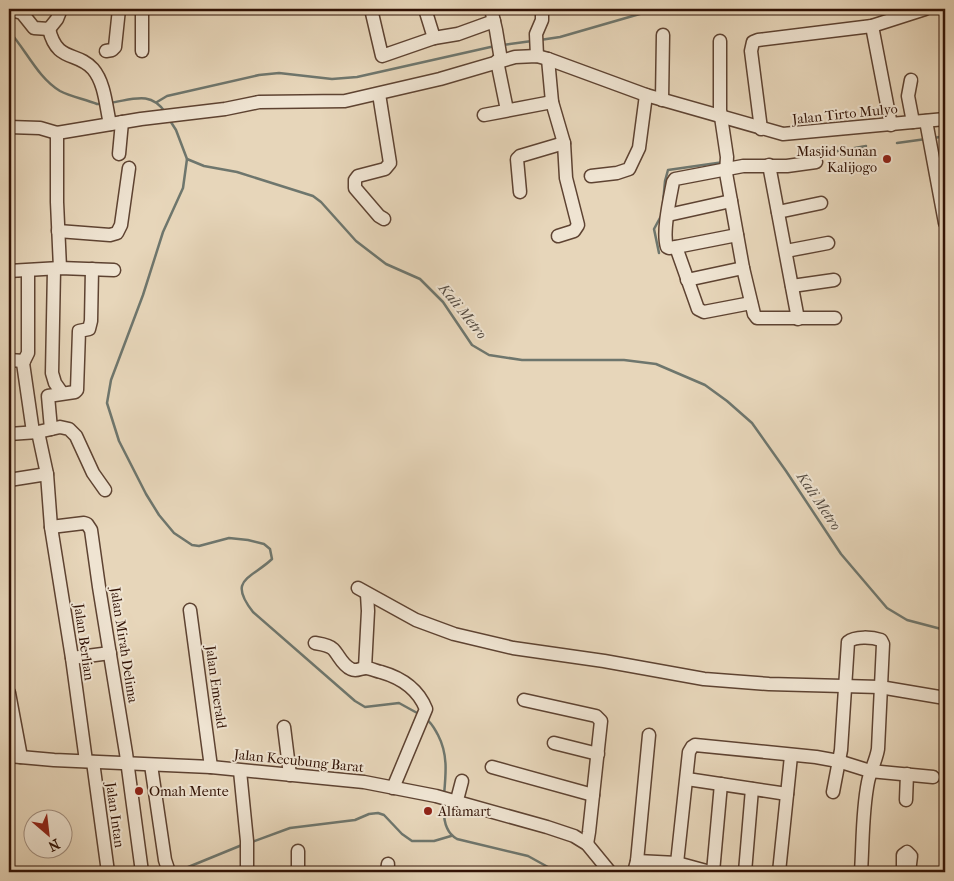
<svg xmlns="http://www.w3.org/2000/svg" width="954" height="881" font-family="'IM FELL French Canon',serif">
<rect width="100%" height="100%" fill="#e7d6ba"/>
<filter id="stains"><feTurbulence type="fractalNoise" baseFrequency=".004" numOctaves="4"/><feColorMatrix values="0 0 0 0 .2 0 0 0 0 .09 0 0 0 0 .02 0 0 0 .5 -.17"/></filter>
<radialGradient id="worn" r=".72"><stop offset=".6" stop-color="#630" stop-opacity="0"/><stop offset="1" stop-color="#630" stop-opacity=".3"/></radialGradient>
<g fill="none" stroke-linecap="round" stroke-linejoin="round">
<g stroke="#6e766d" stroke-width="2.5">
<path d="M9,31C26,50 38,78 60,91C71,97 85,99 97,104H101"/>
<polyline points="540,40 560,37 657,9"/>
<polyline points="503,45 532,41"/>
<polyline points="157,102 167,96 259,75 279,73 332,79 357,77 495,46"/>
<path d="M109,103C132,100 150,90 165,112"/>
<polyline points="169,119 176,130 187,159 204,166 237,172 313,196 321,202 356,241 386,264 420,279 443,302 472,345 489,355 522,360 624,360 656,364 705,385 727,401 752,423 786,471 841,554 887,608 907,620 945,630"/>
<polyline points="934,138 945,136"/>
<polyline points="897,143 926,139"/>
<polyline points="804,157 866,146"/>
<path d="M187,159L183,188L163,232L143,295L111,380L107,403L119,441L146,494L159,515L174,533L192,545L199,546L229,538L248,540L264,544L270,549L272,559C251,579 227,579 253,612L355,701L365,707L399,703L419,714"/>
<polyline points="663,203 665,181 668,170 724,162"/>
<polyline points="659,253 654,229 661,216"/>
<path d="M426,719C432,723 434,728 438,735C448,754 446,773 444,795"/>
<path d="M444,803C443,816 444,832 457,839L528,856L557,872"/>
<polyline points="252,842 290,828 355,820 369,814 378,813 384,815 402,834 412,841 434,841 451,836"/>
<polyline points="176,872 242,845"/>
</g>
<g stroke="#5e4332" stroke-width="15">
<g id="minor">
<polyline points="9,9 22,13 34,28 49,29 57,19 61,9"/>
<polyline points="371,9 382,56 434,38 458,34 494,21"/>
<polyline points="425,9 434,38"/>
<polyline points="491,9 496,30 501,60"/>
<polyline points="872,26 891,125"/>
<path d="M49,29C57,63 77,51 93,69C105,83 106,107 110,124"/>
<polyline points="720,41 720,110 727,157 726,173 743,268 754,314 757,318 835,318"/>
<polyline points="106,51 112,50 115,47 119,9"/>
<polyline points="142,51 142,9"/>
<polyline points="537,56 536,34 542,20 542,9"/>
<polyline points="548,59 552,102 564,143 566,178 578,225 574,231 558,236"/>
<polyline points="497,61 507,110"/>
<polyline points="911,80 908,96 913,122"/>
<polyline points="379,94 390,163 385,169 358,176 355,180 355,188 379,216 384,219"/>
<polyline points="662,100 663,35"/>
<polyline points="484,115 552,102"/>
<polyline points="926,121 945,223"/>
<polyline points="9,127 40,128 57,133 141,119 225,109 259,102 345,101 440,79 515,57 537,56 548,59 646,95 783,134 945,119"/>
<polyline points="761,129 751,51 753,42 758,40 872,26 925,9"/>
<polyline points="57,133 57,202 60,268"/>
<polyline points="119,154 122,122"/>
<polyline points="769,165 798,319"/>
<polyline points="591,176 617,173 629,169 639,148 646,95"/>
<polyline points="520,192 517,159 520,156 564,143"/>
<polyline points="778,212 821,203"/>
<polyline points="668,215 731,201"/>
<polyline points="58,231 110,235 117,233 121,225 129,168"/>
<path d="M737,235L676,247L669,248L667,247C662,232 670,198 673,182L675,179L743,166H787L816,162"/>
<polyline points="676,247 698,309 704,312 751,303"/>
<polyline points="786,251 828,243"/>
<polyline points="54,269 52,373 55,383 62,393"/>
<polyline points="9,271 60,268 114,270"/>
<polyline points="28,271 28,353 23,363 33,432"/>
<polyline points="687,280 743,268"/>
<polyline points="792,286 834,280"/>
<polyline points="9,360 24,361"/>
<polyline points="51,429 48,396 75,392 77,390 79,331 89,329 91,321 92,269"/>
<polyline points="38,432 47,474 51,527 72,658 86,761"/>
<polyline points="9,434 38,432 60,427 69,429 76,436 93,473 105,490"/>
<polyline points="9,480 47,474"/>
<polyline points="51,527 84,523 87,524 91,530 99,587 126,753 142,872"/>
<polyline points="358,588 416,620 454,634 513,648 604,661 704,679 769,684 880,687 945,698"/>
<polyline points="190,610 211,767"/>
<path d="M315,643C321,644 329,645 333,649C339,655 342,665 351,669C357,672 360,668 366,668C370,668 376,671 381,672C402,678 418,689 426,709L393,788"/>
<polyline points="72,658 110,653"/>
<polyline points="365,668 368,611 367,594"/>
<polyline points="9,693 21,757"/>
<polyline points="524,700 596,716 601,721 589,832 587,844"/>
<polyline points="284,727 290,775"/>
<polyline points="554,743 598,754"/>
<polyline points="9,756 54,760 211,767 364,782 436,796 547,827 574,836 587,844 610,872"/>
<polyline points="93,762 108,872"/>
<polyline points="151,765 165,860 169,872"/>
<polyline points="492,767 593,795"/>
<polyline points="240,771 247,841 247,872"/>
<polyline points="687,779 787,794"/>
<path d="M833,792L841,750L848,642C855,636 872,637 881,640L883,644L878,749C876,761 870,771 868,782C862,812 863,843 861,872"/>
<polyline points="457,800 462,781"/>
<polyline points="906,800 907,774"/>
<polyline points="637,861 677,863 710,872"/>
<polyline points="677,863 689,752 692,747 695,745 816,757 838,761 870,771 933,777"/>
<polyline points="298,872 298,851"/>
<polyline points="387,872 388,864"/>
<polyline points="634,872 637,861 649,735"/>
<polyline points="713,872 721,784"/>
<polyline points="745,872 752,789"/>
<polyline points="779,872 791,756"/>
<polyline points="903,872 903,855 907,852 911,856 909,872"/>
</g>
</g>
<use href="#minor" stroke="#efe4d2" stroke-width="12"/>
</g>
<g fill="#8f2418" stroke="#efe4d2" stroke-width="2">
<circle cx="887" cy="159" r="5"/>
<circle cx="139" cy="791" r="5"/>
<circle cx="428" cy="811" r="5"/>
</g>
<g text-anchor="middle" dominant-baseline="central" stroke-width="4" stroke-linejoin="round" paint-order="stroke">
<g font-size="14" fill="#311205" stroke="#efe4d2">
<text transform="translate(845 114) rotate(-6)">Jalan Tirto Mulyo</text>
<text transform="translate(84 642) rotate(82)">Jalan Berlian</text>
<text transform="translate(124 645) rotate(81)">Jalan Mirah Delima</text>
<text transform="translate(216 687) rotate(82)">Jalan Emerald</text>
<text transform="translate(299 761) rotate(6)">Jalan Kecubung Barat</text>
<text transform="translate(115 815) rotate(82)">Jalan Intan</text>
</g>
<g font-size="14" fill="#311205" stroke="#efe4d2" text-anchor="start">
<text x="877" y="151" text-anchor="end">Masjid Sunan<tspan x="877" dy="16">Kalijogo</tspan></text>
<text x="149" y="791">Omah Mente</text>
<text x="438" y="811">Alfamart</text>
</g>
<g font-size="15" font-style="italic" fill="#554c42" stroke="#efe4d2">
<text transform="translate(463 311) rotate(51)">Kali Metro</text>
<text transform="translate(819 501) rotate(56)">Kali Metro</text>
</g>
</g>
<rect width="954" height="881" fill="none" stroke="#e7d6ba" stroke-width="30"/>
<rect x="10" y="10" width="934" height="861" fill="none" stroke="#311205" stroke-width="2.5"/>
<rect x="15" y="15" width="924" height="851" fill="none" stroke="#311205"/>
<g transform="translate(48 834) rotate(152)"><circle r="24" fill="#efe4d2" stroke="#a39080"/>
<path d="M0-4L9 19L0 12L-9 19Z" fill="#8f2418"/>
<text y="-8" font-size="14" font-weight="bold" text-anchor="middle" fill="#311205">N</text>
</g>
<rect width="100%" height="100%" filter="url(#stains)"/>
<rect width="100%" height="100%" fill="url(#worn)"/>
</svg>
